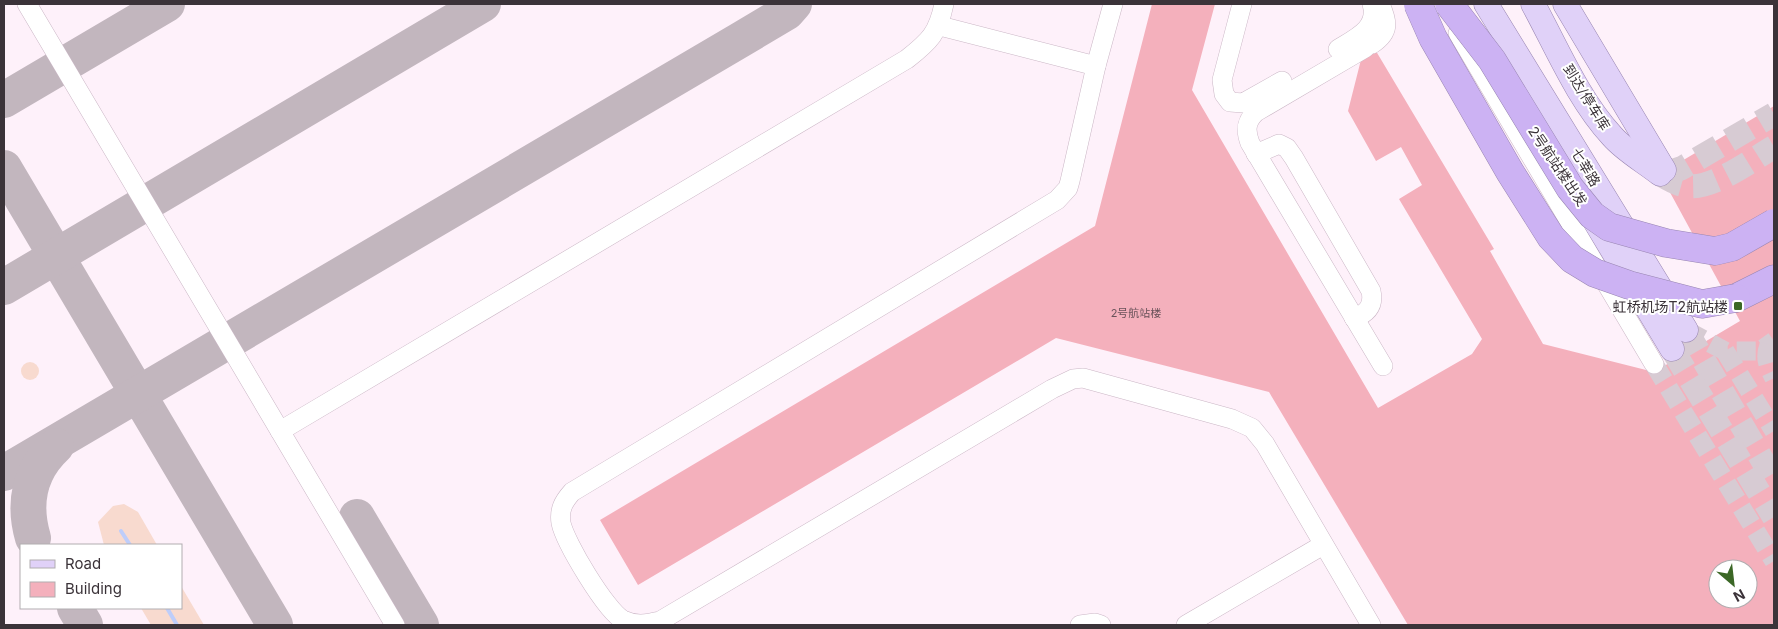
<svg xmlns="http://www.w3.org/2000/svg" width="1778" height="629" font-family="Inter,'Noto Sans SC',sans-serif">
<rect width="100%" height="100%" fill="#fef1fa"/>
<g fill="#f8dacf">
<circle cx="30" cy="371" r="9"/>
<polygon points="124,504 138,512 157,545 104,545 98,522 113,506"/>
<polygon points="181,586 204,625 151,625 141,608 181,608"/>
</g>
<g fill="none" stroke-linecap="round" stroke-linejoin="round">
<g stroke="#becdfa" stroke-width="4">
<polyline points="121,531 130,545"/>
<polyline points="167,608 177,625"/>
</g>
<g stroke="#c2b6be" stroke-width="36">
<polyline points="4,100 167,4"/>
<polyline points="4,168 275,625"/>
<polyline points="4,287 483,4"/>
<polyline points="4,473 740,40 787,12 794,4"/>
<polyline points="357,517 421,625"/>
<path d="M33,538C23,504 29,471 56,446"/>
<polyline points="75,608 85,625"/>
</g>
</g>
<path fill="#f4b0bc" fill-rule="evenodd" d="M1152,4H1215L1192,90L1378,408L1472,354L1482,339L1399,199L1422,185L1401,147L1376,161L1348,111L1367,36L1494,249L1490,251L1543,344L1654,372L1740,321L1660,174L1774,106V625H1408L1269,392L1056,338L638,585L600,520L1095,226ZM1718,569H1748V599H1718Z"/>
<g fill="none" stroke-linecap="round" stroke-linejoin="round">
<g stroke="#d7cbd3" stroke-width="19" stroke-dasharray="19 9" stroke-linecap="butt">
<polyline points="1686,330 1725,351 1760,351 1774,341"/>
<path d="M1769,345C1764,358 1768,366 1774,378"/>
<polyline points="1725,351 1774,431"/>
<polyline points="1654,364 1774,561"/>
</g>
<g stroke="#d7cbd3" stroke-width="24" stroke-dasharray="24 12" stroke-linecap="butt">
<polyline points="1665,171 1673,171 1682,168 1774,114"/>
<path d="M1660,174C1670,180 1678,185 1689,186C1713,189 1753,159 1774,147"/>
<polyline points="1686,330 1774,480"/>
<polyline points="1672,349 1774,517"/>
</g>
<g stroke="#cbb7c6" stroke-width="20">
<g id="minor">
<polyline points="27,4 395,625"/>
<path d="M1113,4L1096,66L1070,181L1068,188L1057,200L572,492C563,502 559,510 561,523C565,542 606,611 623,620C635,626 647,624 660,621L1052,389L1073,379L1083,378L1232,419L1252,428L1265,444L1371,625"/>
<polyline points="1242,4 1222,80 1224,94 1230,102 1243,103 1282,81"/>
<polyline points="940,26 1096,66"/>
<polyline points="1458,33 1654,364"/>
<path d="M1372,44C1390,32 1388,22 1380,4"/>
<path d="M1365,48L1256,112C1246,121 1245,130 1250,143L1383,366"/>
<path d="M1338,49C1356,38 1379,28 1372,4"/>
<path d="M1256,154L1279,144L1287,148L1294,158L1371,291C1374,305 1368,313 1354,318"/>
<path d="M280,431L907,59C930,41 938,33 944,4"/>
<polyline points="1080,625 1095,623 1101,625"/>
<polyline points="1186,625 1323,545"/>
</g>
</g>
<g stroke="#9986b2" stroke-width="25">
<g id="major">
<polyline points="1486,4 1686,330"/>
<path d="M1533,4C1557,48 1578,99 1612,136C1625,151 1645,162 1660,174"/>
<polyline points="1565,4 1664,170"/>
<polyline points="1590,213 1672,349"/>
</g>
</g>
<g stroke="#9986b2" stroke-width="29">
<polyline id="highway" points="1736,298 1774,279"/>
</g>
<use href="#minor" stroke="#fff" stroke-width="19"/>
<use href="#major" stroke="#e0d1f8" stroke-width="24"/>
<use href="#highway" stroke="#ccb2f3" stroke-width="28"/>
<g stroke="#9986b2" stroke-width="29" stroke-linecap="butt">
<g id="highway-bridge">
<polyline points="1418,4 1433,38 1510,172 1551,237 1572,259 1595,273 1629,285 1702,304 1736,298"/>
<polyline points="1449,4 1492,60 1570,188 1592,215 1609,227 1666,243 1715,251 1732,247 1774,223"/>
</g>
</g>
<use href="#highway-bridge" stroke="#ccb2f3" stroke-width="28"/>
</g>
<rect fill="#3b6726" stroke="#fff" stroke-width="2" x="1733" y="301" width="10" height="10" rx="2.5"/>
<g text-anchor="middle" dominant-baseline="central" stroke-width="4" stroke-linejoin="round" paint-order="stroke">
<g font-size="11" fill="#69525a">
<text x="1136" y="313">2号航站楼</text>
</g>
<g font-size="14" fill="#3b3339" stroke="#fff">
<text transform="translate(1587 97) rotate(58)">到达/停车库</text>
<text transform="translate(1558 166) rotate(56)">2号航站楼出发</text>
<text transform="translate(1586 167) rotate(59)">七莘路</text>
</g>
<g font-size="14" fill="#3b3339" stroke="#fff" text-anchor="end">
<text x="1728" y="306">虹桥机场T2航站楼</text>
</g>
</g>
<rect width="1778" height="629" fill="none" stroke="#3b3339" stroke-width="10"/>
<rect x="20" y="544" width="162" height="65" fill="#ffffff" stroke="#b1adb0"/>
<rect x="30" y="560" width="25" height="8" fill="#e0d1f8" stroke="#b1adb0"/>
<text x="65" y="569" font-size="15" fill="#3b3339">Road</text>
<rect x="30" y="582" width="25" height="15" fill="#f4b0bc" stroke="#b1adb0"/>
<text x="65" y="594" font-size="15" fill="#3b3339">Building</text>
<g transform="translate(1733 584) rotate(152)"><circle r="24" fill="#ffffff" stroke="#b1adb0"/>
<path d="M0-4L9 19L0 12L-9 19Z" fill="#3b6726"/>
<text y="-8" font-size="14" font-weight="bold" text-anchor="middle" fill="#3b3339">N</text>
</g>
</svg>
